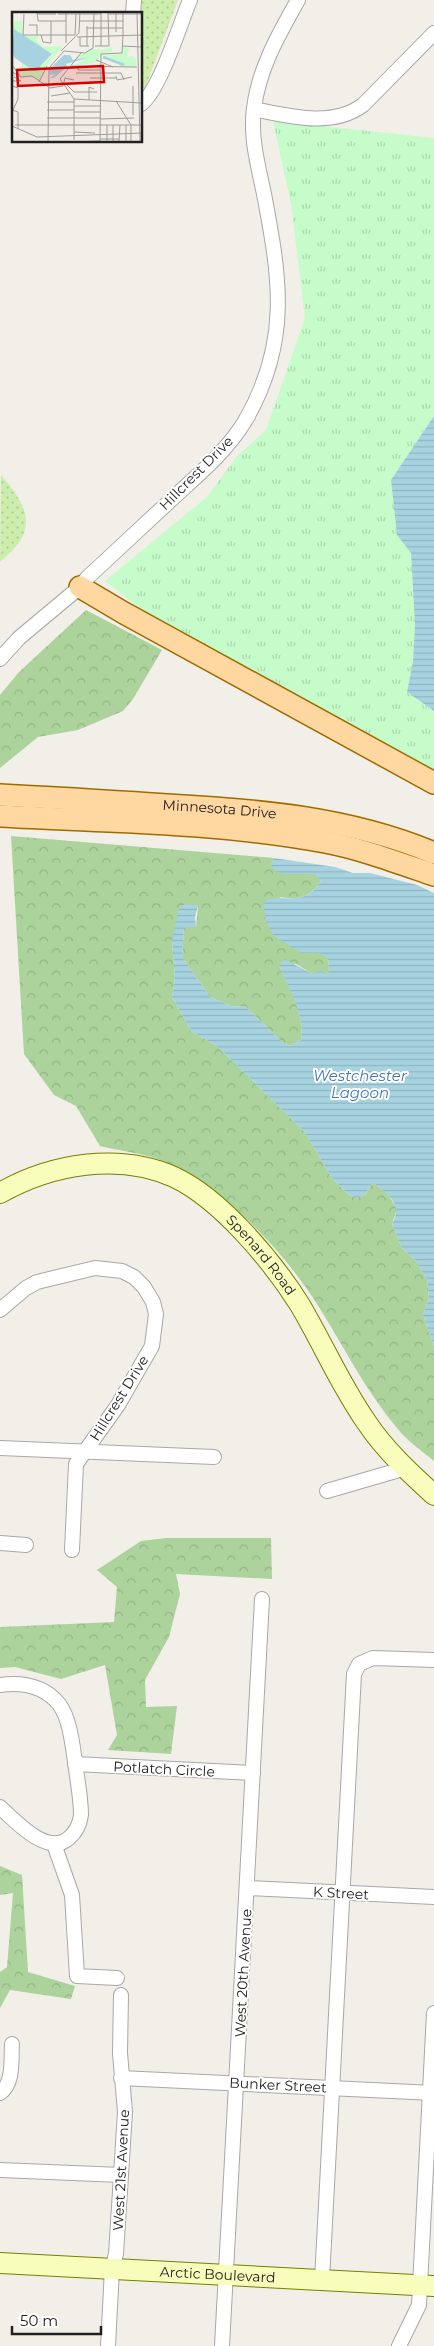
<svg xmlns="http://www.w3.org/2000/svg" width="434" height="2346" font-family="Montserrat,sans-serif">
<defs>
<pattern id="grass-dots" width="8" height="8" patternUnits="userSpaceOnUse" patternTransform="scale(1.25)"><rect width="8" height="8" fill="#ccedac"/><path d="M2 2h.1M6 6h.1" fill="none" stroke="#afcb94" stroke-width="1.8" stroke-linecap="round"/></pattern>
<pattern id="forest-crowns" width="20" height="18" patternUnits="userSpaceOnUse" patternTransform="scale(1.25)"><rect width="20" height="18" fill="#abd39b"/><path d="M2 6a3 3 0 1 1 6 0M12 15a3 3 0 1 1 6 0" fill="none" stroke="#93b585"/></pattern>
<pattern id="park-tufts" width="24" height="20" patternUnits="userSpaceOnUse" patternTransform="scale(1.25)"><rect width="24" height="20" fill="#c5fcc9"/><path d="M3 7l-1-3M5 7V3M7 7l1-3M15 17l-1-3M17 17v-4M19 17l1-3" fill="none" stroke="#a9d8ac"/></pattern>
<pattern id="water-rules" width="6" height="5" patternUnits="userSpaceOnUse" patternTransform="scale(1.25)"><rect width="6" height="5" fill="#a7d3e1"/><path d="M0 2.5h6" fill="none" stroke="#8fb5c1"/></pattern>
</defs>
<rect width="100%" height="100%" fill="#f2efe8"/>
<g fill="url(#grass-dots)">
<polygon points="141,0 178,0 145,88 141,88"/>
<path d="M1,475C31,510 38,531 0,562Z"/>
</g>
<g fill="url(#forest-crowns)">
<polygon points="86,610 162,650 133,699 123,711 78,730 38,737 0,768 0,695 19,672"/>
<path d="M11,836L274,858L271,865L287,874H316L321,881C310,898 298,900 280,897L301,953H319L328,957L329,971L325,975L313,974L296,964L279,966C291,990 304,1013 301,1040L290,1046L282,1042L246,1007L231,1006L210,997L182,957L184,927H196L198,906L172,941L175,979L172,997L191,1031L218,1047L304,1131L332,1178L349,1195L357,1198L366,1194L371,1184H375L388,1194L397,1209L392,1224L402,1248L416,1261L427,1280L429,1298L423,1315L434,1346V1461C422,1451 407,1441 397,1428C365,1390 343,1345 317,1304C283,1250 219,1183 160,1160C141,1153 120,1151 100,1146L76,1106L54,1095L24,1054Z"/>
<polygon points="166,1538 271,1538 272,1579 176,1574 180,1594 169,1637 145,1680 146,1707 177,1706 171,1754 108,1750 117,1735 105,1665 61,1679 15,1667 0,1668 0,1627 114,1622 117,1587 97,1570 141,1541"/>
<polygon points="0,1866 22,1875 28,1972 75,1986 71,1999 10,1990 0,2008 0,1972 7,1967 13,1893 0,1895"/>
</g>
<polygon fill="url(#park-tufts)" points="273,121 434,138 434,416 391,480 397,535 411,553 415,625 413,661 407,692 434,711 434,776 322,708 151,617 105,581 208,496 236,457 266,430 305,318 291,204"/>
<g fill="url(#water-rules)">
<polygon points="434,416 434,711 407,692 413,661 415,625 411,553 397,535 391,480"/>
<path d="M274,858L335,867L353,873H370L417,885L434,893V1346L423,1315L429,1298L427,1280L416,1261L402,1248L392,1224C403,1205 389,1195 375,1184H371L366,1194L357,1198L349,1195L332,1178L304,1131L218,1047L191,1031L172,997L175,979L172,941L179,907L186,904L198,906L195,917L196,927L184,928L182,957L210,997L231,1006L246,1007L282,1042L290,1046L301,1040C304,1013 290,990 279,966L284,959L313,974L321,970L325,975L329,971L328,958L319,953H301L274,936L266,921L263,905L268,899C291,896 306,905 321,881L315,874H287L275,871L271,865Z"/>
</g>
<g fill="none" stroke-linecap="round" stroke-linejoin="round">
<g stroke="#a8a8a8" stroke-width="16">
<g id="street">
<polyline points="133,14 134,0"/>
<path d="M141,104C160,90 180,24 190,0"/>
<path d="M254,109C289,116 332,128 363,105L434,33"/>
<path d="M0,659L19,638L80,587L87,578C116,551 144,525 173,498C198,475 227,451 245,421C291,342 280,278 264,194C258,165 250,137 254,108C259,68 279,34 298,0"/>
<polyline points="0,1310 26,1288 37,1282 95,1268 122,1271 134,1277 144,1287 153,1302 156,1314 152,1346 118,1405 76,1464 72,1550"/>
<polyline points="0,1448 214,1457"/>
<polyline points="327,1491 406,1468"/>
<polyline points="0,1543 26,1545"/>
<path d="M0,1685C22,1682 44,1686 59,1704C71,1720 73,1750 76,1769C78,1784 81,1800 81,1815C80,1823 76,1832 69,1838C48,1857 15,1821 0,1807"/>
<polyline points="75,1764 253,1773"/>
<polyline points="54,1844 72,1895 77,1976 117,1978"/>
<polyline points="248,1888 434,1897"/>
<polyline points="121,2078 434,2093"/>
<path d="M0,2093C14,2084 11,2059 12,2044"/>
<polyline points="0,2170 121,2175"/>
<polyline points="322,2280 354,1674 359,1664 373,1658 434,1660"/>
<polyline points="108,2346 112,2269 116,2254 125,2112 120,2053 121,1995"/>
<polyline points="222,2346 262,1599"/>
<polyline points="399,2346 419,2305 434,2013"/>
</g>
</g>
<g stroke="#728100" stroke-width="22">
<g id="secondary">
<path id="s1" d="M0,1193C51,1164 119,1152 174,1177C221,1199 273,1262 300,1305C323,1344 341,1386 367,1423C385,1450 410,1473 434,1495"/>
<path id="s2" d="M0,2263L434,2286"/>
</g>
</g>
<g stroke="#9f6b00" stroke-width="24">
<g id="primary">
<polyline points="80,587 124,613 434,783"/>
<path id="s3" d="M0,795C56,798 111,801 167,805C258,810 348,817 434,853"/>
<path d="M0,816C108,822 219,822 325,842C362,849 399,863 434,875"/>
</g>
</g>
<use href="#street" stroke="#fff" stroke-width="14"/>
<use href="#secondary" stroke="#f9fdbb" stroke-width="20"/>
<use href="#primary" stroke="#ffd7a0" stroke-width="21"/>
</g>
<g text-anchor="middle" dominant-baseline="central" stroke-width="4" stroke-linejoin="round" paint-order="stroke">
<g font-size="14" fill="#212121" stroke="#fff">
<text transform="translate(196 473) rotate(-45)">Hillcrest Drive</text>
<text stroke="none"><textPath href="#s3" startOffset="220">Minnesota Drive</textPath></text>
<text stroke="none"><textPath href="#s1" startOffset="299">Spenard Road</textPath></text>
<text transform="translate(119 1398) rotate(-58)">Hillcrest Drive</text>
<text transform="translate(164 1769) rotate(3)">Potlatch Circle</text>
<text transform="translate(341 1893) rotate(3)">K Street</text>
<text transform="translate(243 1973) rotate(-87)">West 20th Avenue</text>
<text transform="translate(278 2085) rotate(3)">Bunker Street</text>
<text transform="translate(121 2170) rotate(-87)">West 21st Avenue</text>
<text stroke="none"><textPath href="#s2" startOffset="218">Arctic Boulevard</textPath></text>
</g>
<g font-size="15" font-style="italic" fill="#4579af" stroke="#fff">
<text x="360" y="1075">Westchester<tspan x="360" dy="17">Lagoon</tspan></text>
</g>
</g>
<g transform="translate(12 12)">
<rect width="130" height="130" fill="#f2efe8"/>
<path d="M3,9H10V23L26,24L25,30L32,35L51,34L36,52L27,69L21,64H10V50L24,59L30,58L28,54L42,43L0,19ZM100,35V40L89,41L87,47L81,51L62,54L75,46L66,48L64,45L81,37L93,38ZM111,35H117L115,47L119,44L124,47V54L108,53L89,44L111,42Z" fill="#c5fcc9"/>
<path d="M2,17L40,42L28,54L30,58L22,59L3,46L0,41ZM52,43H58L61,48L78,45L54,52L55,55L43,65L42,66H38L43,62L38,63L37,57Z" fill="#a7d3e1"/>
<path fill="none" stroke="#a7d3e1" stroke-width="2.5" d="M91,45L112,53"/>
<path fill="none" stroke="#9e9d98" stroke-width="1" d="M25,0L26,9H54M125,0L128,130M12,2L11,23H63L64,2M25,2H44M46,2H89M96,2H130M67,9H111M17,13H25V23M75,14V34M75,16H111M104,20V0M29,23L31,30L39,31M111,23V0M65,25L130,23M68,25V34H77M39,31V9M54,31V0M83,34H97L96,0M89,34V0M111,34L130,35M49,39L67,21L68,0M84,48L101,55M0,53L9,65M60,54L125,55M66,54V58H88M0,60L9,65L20,64L38,76L51,74L53,66L62,68M64,61H109L112,68M0,64L1,69H9L2,65M104,64L105,68L120,65M78,66H104M27,70L35,54M53,71L62,80H85M0,74L6,76V87L1,98M121,74V103M39,84L58,81M62,87L130,91M77,88V75L82,77M104,89L119,113V130M35,90H62M62,94H88M0,98L6,100V116M35,98H62M62,100H88M35,106H88M88,107L122,106M3,113H130M95,113V130M0,114L25,125L130,121M62,120L83,121M88,127H107M62,128V87L48,67L69,41M36,130L37,56L52,39L73,41L81,36L82,0M62,130L88,129M88,130L89,42L110,41L111,23M101,130V113M107,130L108,113M114,130V113"/>
<path fill="#d30200" fill-opacity="0.15" stroke="#d30200" stroke-width="2.5" d="M91,54L92,70L6,74L5,58Z"/>
<rect width="130" height="130" fill="none" stroke="#212121" stroke-width="2.5"/>
</g>
<path d="M12 2326v8h89v-8" fill="none" stroke="#212121" stroke-width="2.5"/>
<text x="20" y="2326" font-size="15" fill="#212121" stroke="#ffffff" stroke-width="4" paint-order="stroke">50 m</text>
</svg>
